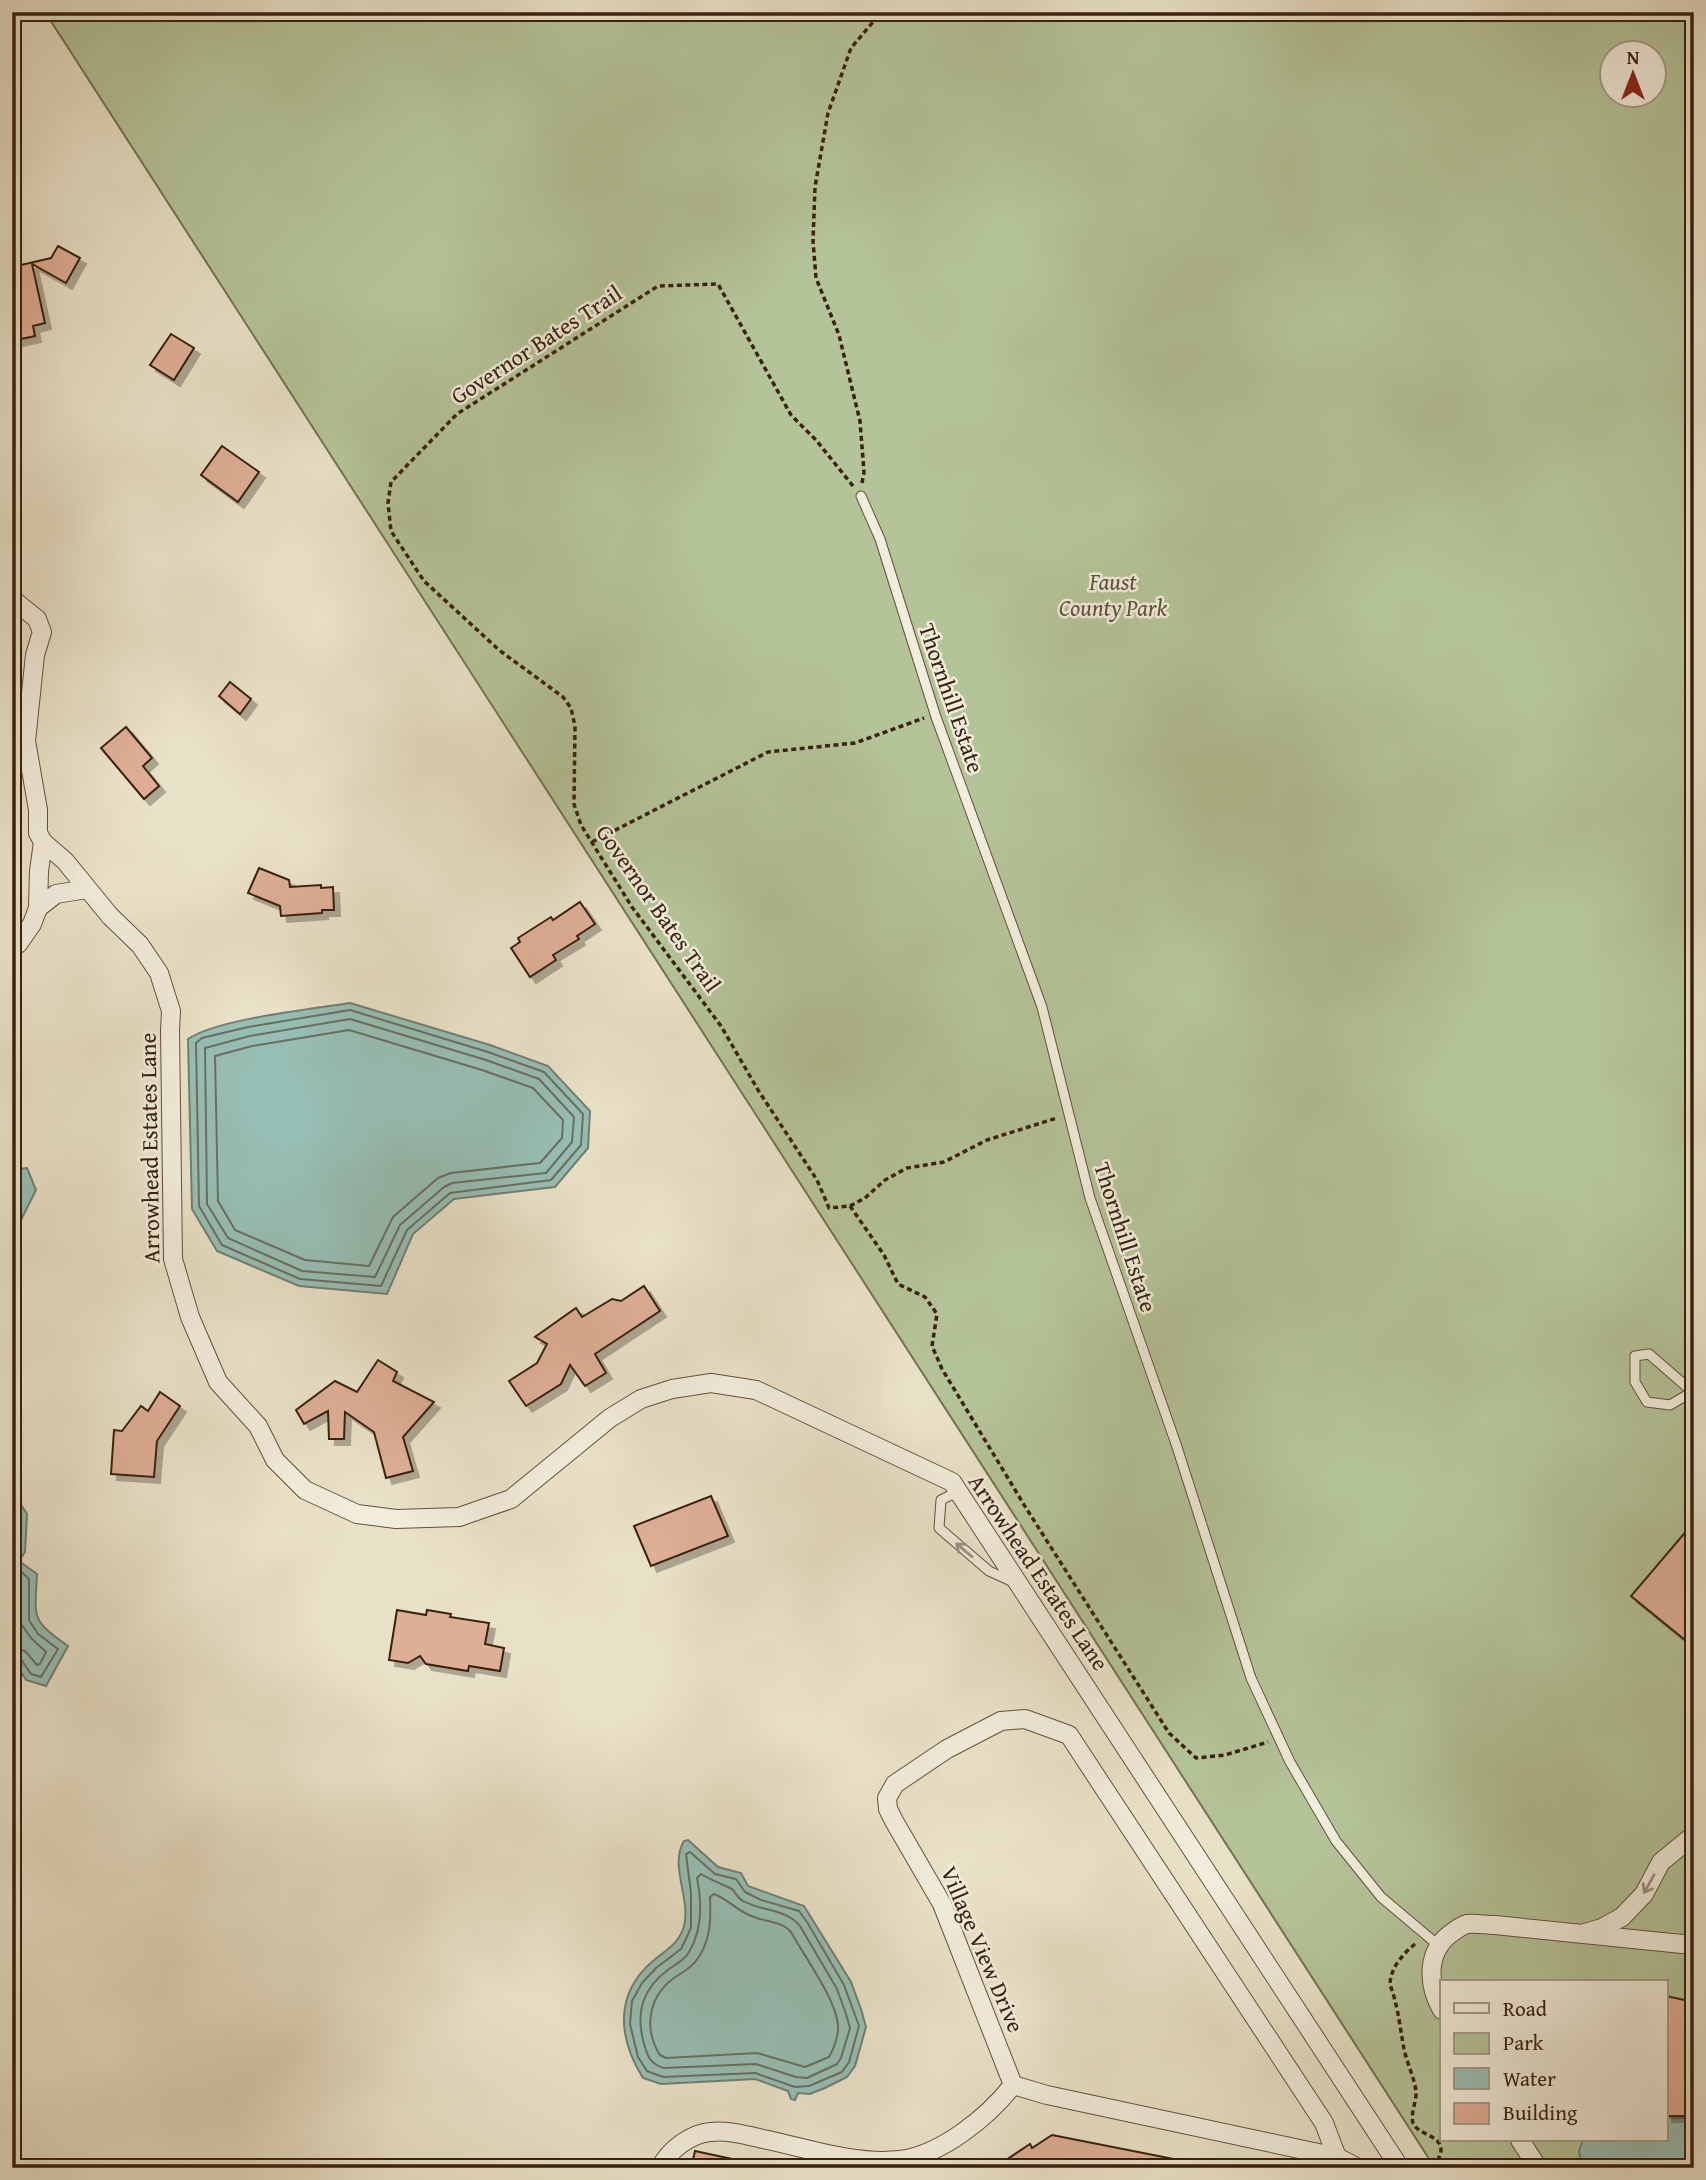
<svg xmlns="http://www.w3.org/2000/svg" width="1706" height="2180" font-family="'Gentium Book Plus',serif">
<defs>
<filter id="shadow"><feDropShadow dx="6" dy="6" stdDeviation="0" flood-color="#0004"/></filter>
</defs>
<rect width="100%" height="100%" fill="#e9e1c7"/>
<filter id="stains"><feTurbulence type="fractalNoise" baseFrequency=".00286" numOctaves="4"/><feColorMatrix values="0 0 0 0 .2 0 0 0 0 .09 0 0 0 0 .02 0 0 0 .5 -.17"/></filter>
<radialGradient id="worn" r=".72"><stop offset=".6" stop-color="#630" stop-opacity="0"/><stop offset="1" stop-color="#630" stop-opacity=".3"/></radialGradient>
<path fill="#b4c398" stroke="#767254" stroke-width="2" fill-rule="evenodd" d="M45,12H1694V2168H1435ZM1612,52H1654V94H1612ZM1442,1982H1666V2140H1442Z"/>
<g fill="#97beb4" stroke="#717f72" stroke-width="2">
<path d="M350,1003L490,1045L548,1066L590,1111L588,1148L555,1187L454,1199L413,1234L387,1294L299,1286L217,1251L192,1209L188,1039C217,1019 312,1009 350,1003Z"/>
<polygon points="27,1168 36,1190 15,1232 12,1264 12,1170"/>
<path d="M12,1449L16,1497L27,1514L25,1552L19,1561L37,1574C35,1619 30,1619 68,1646L46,1686L26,1680L12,1658Z"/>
<path d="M688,1840L718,1867L741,1873L748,1886L804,1906L851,1982L861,2009L866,2027L855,2066L847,2077L825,2088L810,2094L798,2093L795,2100L791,2099L788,2091L755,2079L661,2084L643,2078C618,2038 614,1994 653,1961C666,1950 679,1944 684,1926C691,1898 669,1866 684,1841Z"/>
<polygon points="1666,2118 1694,2118 1694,2168 1582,2168 1579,2151 1583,2140 1666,2140"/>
</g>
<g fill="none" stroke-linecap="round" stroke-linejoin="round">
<g stroke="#686f62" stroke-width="2">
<polygon points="350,1010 488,1052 544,1072 583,1114 581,1145 551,1180 450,1193 407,1230 381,1286 300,1279 222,1245 199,1206 196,1043 202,1038 248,1027"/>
<polygon points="350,1019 486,1060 539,1079 574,1117 572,1142 546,1173 452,1183 444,1187 400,1225 375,1277 302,1271 228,1238 207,1204 205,1048 250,1036"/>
<polygon points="349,1030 482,1070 533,1088 563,1120 562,1138 540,1163 451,1173 438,1178 393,1217 369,1266 305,1260 235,1230 218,1201 215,1056 252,1046"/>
<polyline points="12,1563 29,1579 29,1620 38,1634 58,1649 41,1677 31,1674 20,1658 12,1656"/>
<polyline points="12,1576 20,1583 21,1624 31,1638 46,1652 40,1664 37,1665 25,1651 12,1647"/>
<polygon points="690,1852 715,1874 736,1879 745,1892 761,1900 799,1911 807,1922 844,1985 859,2026 849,2062 842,2072 809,2086 795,2087 755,2073 663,2077 647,2071 638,2057 630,2024 632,2001 642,1983 656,1968 681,1949 691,1928 691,1893 686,1854"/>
<path d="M701,1874C708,1879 729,1887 732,1889C736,1893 737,1898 743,1901C761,1911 787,1909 800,1926L837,1989L846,2014L850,2028L841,2058L837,2064L807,2078L796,2077L756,2064L664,2068C649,2064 647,2055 643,2040C636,2011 643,1988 669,1969C676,1964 685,1960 689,1952C703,1929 702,1903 697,1878Z"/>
<path d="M714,1894C728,1899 738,1912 754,1917C766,1922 782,1921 791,1932C804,1956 836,1999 838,2025C839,2034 834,2049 829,2057L805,2067L757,2053L666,2058L660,2055C644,2030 648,2000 670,1981C679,1974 690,1969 696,1961C711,1941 711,1920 710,1897Z"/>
</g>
</g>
<g fill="#deae95" stroke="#392010" stroke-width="2" filter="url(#shadow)">
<polygon points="58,246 80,258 66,283 32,264 45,323 33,326 35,336 12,341 12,267 51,258"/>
<polygon points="171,334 194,348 174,380 150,365"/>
<polygon points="222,446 259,472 238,502 201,475"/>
<polygon points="230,682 251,699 240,714 219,696"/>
<polygon points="126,727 152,758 143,766 159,786 144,799 101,748"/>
<polygon points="259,868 289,880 290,887 321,885 321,888 333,887 334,910 322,910 322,913 281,916 280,906 248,893"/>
<polygon points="580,902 595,924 577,936 579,939 553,955 556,960 530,977 511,948 520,942 518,938 551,917 553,920"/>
<polygon points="644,1286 660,1311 595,1354 606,1373 585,1386 570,1365 561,1384 526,1406 509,1381 537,1363 547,1344 535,1337 576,1308 582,1317 612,1299 621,1301"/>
<polygon points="378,1360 397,1372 393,1381 434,1402 403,1437 413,1471 386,1478 374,1432 345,1412 344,1439 329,1439 328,1411 304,1424 296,1410 335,1381 357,1392"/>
<polygon points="160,1392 180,1406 157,1441 154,1477 111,1474 114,1430 122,1431 141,1406 148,1411"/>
<polygon points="711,1496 728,1536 651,1566 634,1526"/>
<polygon points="1694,1522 1694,1629 1685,1640 1631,1596"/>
<polygon points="397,1610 426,1615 427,1610 451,1614 450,1617 489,1623 485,1644 504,1648 500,1671 469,1666 468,1671 426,1664 420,1656 408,1663 389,1660"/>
<polygon points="1666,1996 1694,2002 1694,2048 1689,2047 1690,2116 1666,2116"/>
<polygon points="1052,2135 1184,2161 1184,2168 994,2168 1030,2144 1032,2148"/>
<polygon points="695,2151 742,2161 742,2168 691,2168"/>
</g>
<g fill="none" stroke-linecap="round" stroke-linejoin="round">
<g stroke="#65503e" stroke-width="11">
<g id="lane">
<polyline points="861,496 880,539 936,717 1042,1007 1090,1198 1176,1444 1251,1678 1290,1762 1336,1841 1381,1897 1438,1945"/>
<polyline points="1692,1392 1670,1405 1647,1402 1635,1382 1635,1356 1649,1354 1694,1393"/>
<polyline points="959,1496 951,1495 941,1500 939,1528 989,1571 1013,1582"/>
</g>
</g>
<g stroke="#65503e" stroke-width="20">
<g id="street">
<polyline points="12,599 37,619 42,632 35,655 26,741 38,810 38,833 43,842 65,861 110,916 140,945 159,973 171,1011 170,1031 173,1259 190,1317 218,1382 258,1426 275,1460 305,1490 357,1514 396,1519 459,1517 511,1499 610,1418 641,1399 672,1389 711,1383 756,1390 952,1482 1400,2168"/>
<polyline points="38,908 56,894 87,889"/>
<polyline points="12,946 18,944 32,924 38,908 39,871 43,842"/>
<polyline points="1585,1933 1602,1928 1622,1917 1644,1894 1661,1862 1694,1835"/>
<path d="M1442,2010C1427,1984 1426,1950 1453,1932C1457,1929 1463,1925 1467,1924C1476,1923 1486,1925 1495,1925L1682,1944L1694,1943"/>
<polyline points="1520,2140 1538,2168"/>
<polyline points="1337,2157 1324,2123 1069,1735 1025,1719 1001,1721 947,1749 895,1784 887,1798 888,1809 894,1821 942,1904 1013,2085 1047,2095 1337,2157 1358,2168"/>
<path d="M660,2168C669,2150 690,2134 710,2132C728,2130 746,2135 763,2139C807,2148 854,2165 900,2160C941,2155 988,2117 1013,2085"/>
</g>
</g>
<g stroke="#392010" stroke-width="3.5" stroke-dasharray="5 3.5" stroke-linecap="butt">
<polyline points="862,483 864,472 860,421 839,335 816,278 813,241 815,187 828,113 851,48 873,22 889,12"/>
<polyline points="853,486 816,440 791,415 718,284 658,286 457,414 391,482 388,503 391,531 424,581 499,650 563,697 571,708 575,726 574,804 581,825 632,907 721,1026 758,1090 817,1180 829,1208 850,1206 865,1198 885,1180 907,1168 944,1162 987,1140 1057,1118"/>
<polyline points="592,842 768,752 855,743 924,718"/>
<polyline points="850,1206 884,1255 898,1284 925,1297 937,1314 932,1346 942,1369 1026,1508 1169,1733 1196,1758 1225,1755 1268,1742"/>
<path d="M1415,1944C1403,1954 1390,1968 1390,1985C1398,2005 1400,2028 1404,2049C1407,2063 1414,2077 1416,2091C1417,2101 1410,2114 1413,2123C1420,2139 1457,2134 1433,2168"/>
</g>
<use href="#lane" stroke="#f1ecdb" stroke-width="9"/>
<use href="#street" stroke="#f1ecdb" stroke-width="18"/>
</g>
<defs><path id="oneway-shaft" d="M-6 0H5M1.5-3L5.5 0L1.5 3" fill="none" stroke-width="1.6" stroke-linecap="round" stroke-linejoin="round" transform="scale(1.75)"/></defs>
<g stroke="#9e9080">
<use href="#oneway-shaft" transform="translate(964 1550) rotate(-140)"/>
<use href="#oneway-shaft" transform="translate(1649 1884) rotate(119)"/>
</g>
<g text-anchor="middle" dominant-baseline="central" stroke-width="5" stroke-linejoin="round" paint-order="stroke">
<g font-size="23" fill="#392010" stroke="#f1ecdb">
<text transform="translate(536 344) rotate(-33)">Governor Bates Trail</text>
<text transform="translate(952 698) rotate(71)">Thornhill Estate</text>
<text transform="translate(659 908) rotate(55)">Governor Bates Trail</text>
<text transform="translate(149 1148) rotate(-91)">Arrowhead Estates Lane</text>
<text transform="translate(1126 1237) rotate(72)">Thornhill Estate</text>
<text transform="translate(1039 1572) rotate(56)">Arrowhead Estates Lane</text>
<text transform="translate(983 1949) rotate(67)">Village View Drive</text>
</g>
<g font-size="23" font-style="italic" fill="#5e5139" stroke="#f1ecdb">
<text x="1113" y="581">Faust<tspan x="1113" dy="26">County Park</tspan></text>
</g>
</g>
<rect width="1706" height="2180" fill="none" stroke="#e9e1c7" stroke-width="42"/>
<rect x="14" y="14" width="1678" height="2152" fill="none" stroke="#392010" stroke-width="3.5"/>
<rect x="21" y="21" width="1664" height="2138" fill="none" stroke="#392010" stroke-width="2"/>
<rect x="1440" y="1980" width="228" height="161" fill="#f1ecdb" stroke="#a79a8a" stroke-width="2"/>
<rect x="1454" y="2003" width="35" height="10" fill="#f1ecdb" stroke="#a79a8a" stroke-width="2"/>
<text x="1503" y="2016" font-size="21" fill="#392010">Road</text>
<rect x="1454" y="2033" width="35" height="21" fill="#b4c398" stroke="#a79a8a" stroke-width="2"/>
<text x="1503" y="2050" font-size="21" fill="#392010">Park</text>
<rect x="1454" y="2068" width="35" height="21" fill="#97beb4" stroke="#a79a8a" stroke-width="2"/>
<text x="1503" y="2086" font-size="21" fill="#392010">Water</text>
<rect x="1454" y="2103" width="35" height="21" fill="#deae95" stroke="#a79a8a" stroke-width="2"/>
<text x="1503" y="2120" font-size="21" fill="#392010">Building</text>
<g transform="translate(1633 74)"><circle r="33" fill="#f1ecdb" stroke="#a79a8a" stroke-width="2"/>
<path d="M0-5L12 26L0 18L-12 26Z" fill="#8f2418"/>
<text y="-10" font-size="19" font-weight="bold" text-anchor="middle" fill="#392010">N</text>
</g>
<rect width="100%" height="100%" filter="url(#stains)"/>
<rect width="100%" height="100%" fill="url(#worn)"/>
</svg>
